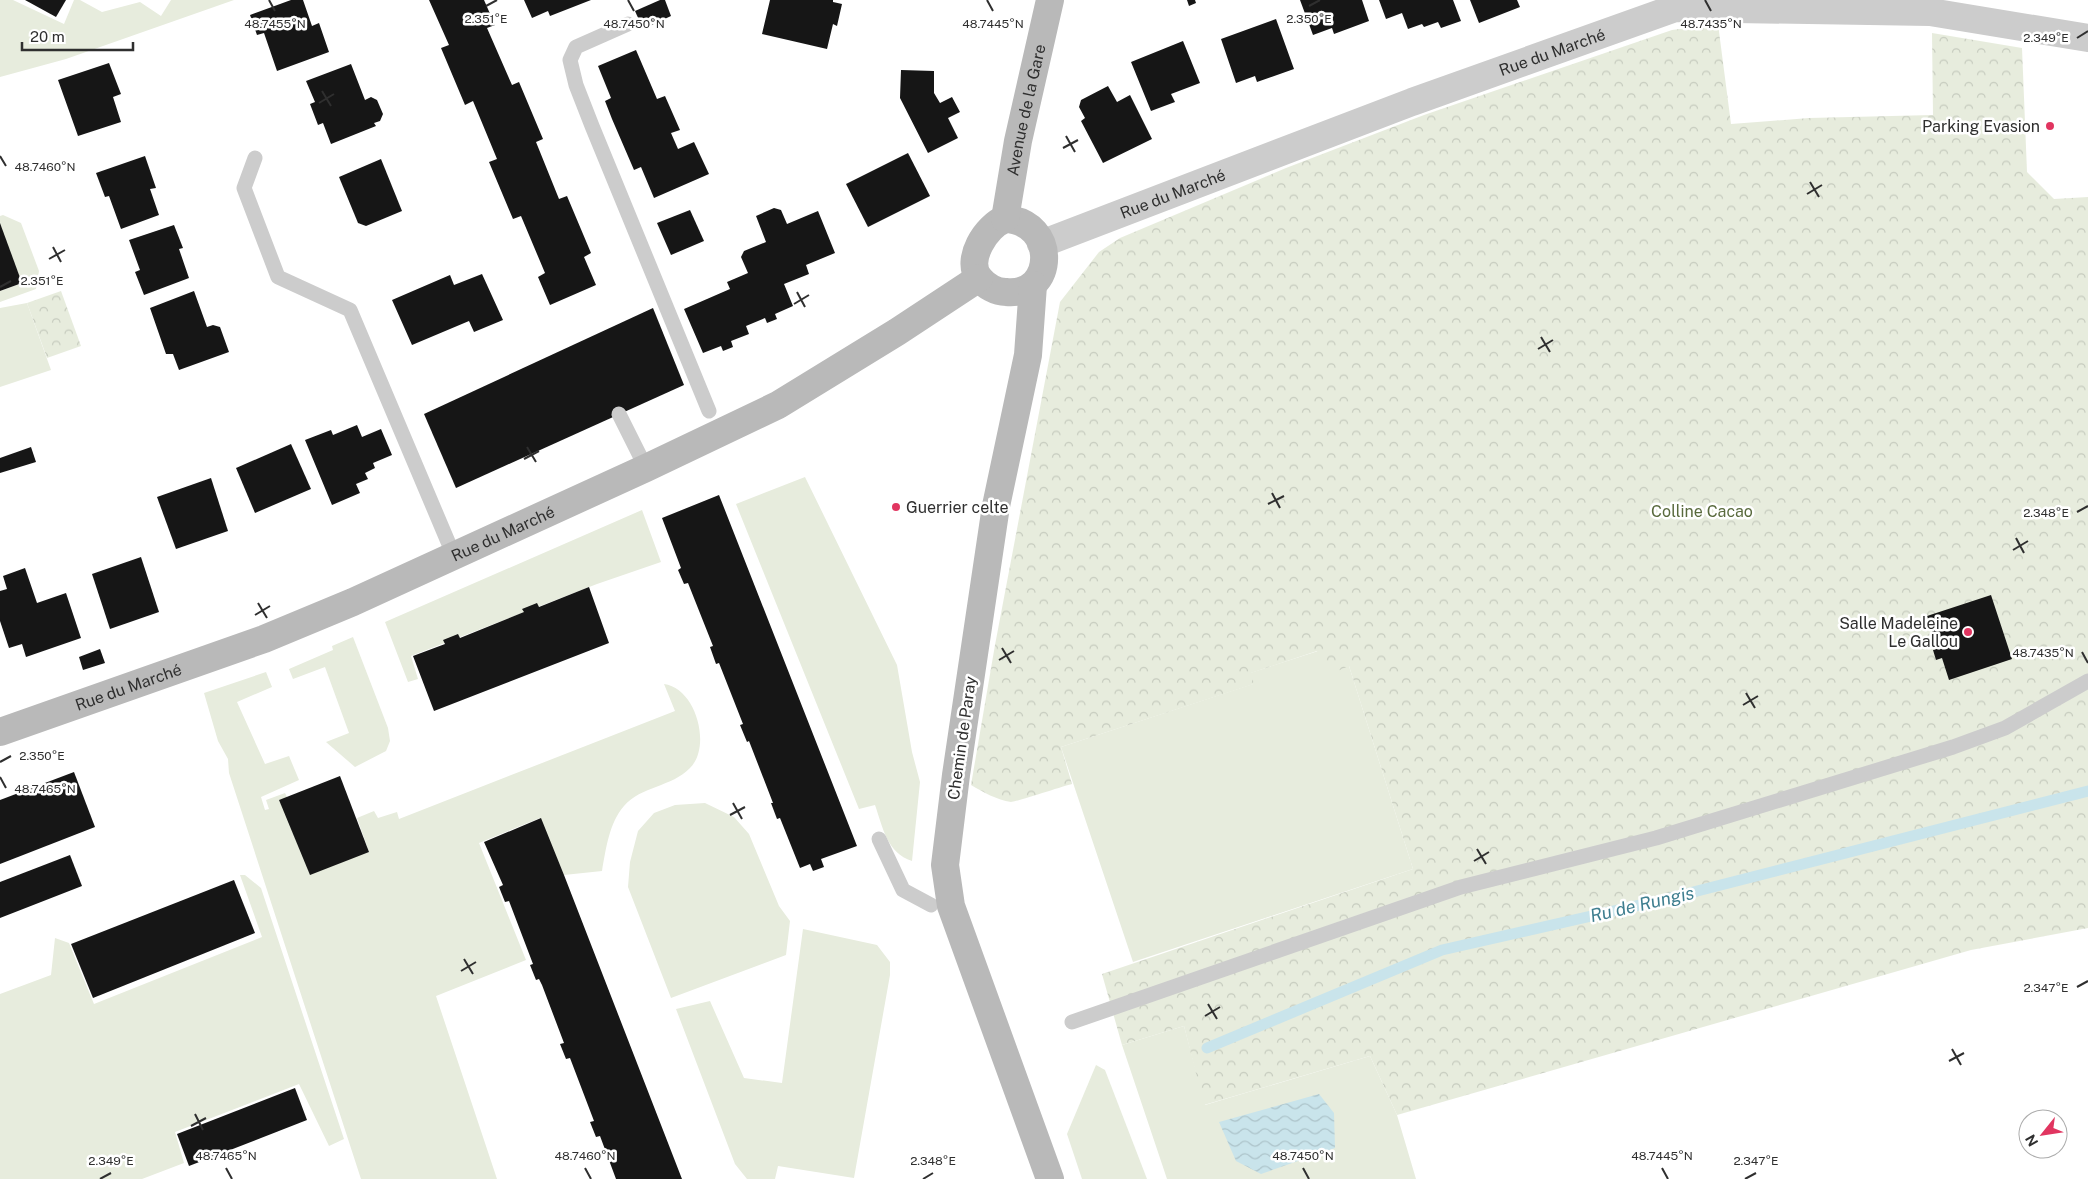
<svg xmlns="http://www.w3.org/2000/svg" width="2088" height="1179" font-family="'Public Sans',sans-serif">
<defs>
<pattern id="forest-crowns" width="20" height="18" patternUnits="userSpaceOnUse" patternTransform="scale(1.25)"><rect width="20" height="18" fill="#e7ecdd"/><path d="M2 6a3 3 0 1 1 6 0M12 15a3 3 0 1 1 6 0" fill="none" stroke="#c6cbbe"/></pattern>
<pattern id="water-waves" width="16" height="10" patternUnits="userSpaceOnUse" patternTransform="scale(1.25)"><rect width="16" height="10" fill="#c9e4eb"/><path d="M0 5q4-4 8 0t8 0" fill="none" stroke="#adc4ca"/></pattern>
</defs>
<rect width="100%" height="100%" fill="#fff"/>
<g fill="#e7ecdd">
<polygon points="0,0 13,0 64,24 74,0 80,0 102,12 140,2 161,16 171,0 234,0 66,59 0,77"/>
<polygon points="3,215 21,223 39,271 36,289 0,302 0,291 22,283 0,227 0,216"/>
<polygon points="27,303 51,370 0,387 0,308"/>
<path d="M805,477L897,665L912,752L920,782L912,861C887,853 883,828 875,805L859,809L736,504Z"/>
<polygon points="642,510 661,562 597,584 411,656 418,679 408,682 385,622"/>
<polygon points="353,637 388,728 390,741 386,751 355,767 326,742 349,733 325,667 293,679 289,669 333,650 332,646"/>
<polygon points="1318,651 1349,666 1413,869 1133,962 1061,747 1253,684 1250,673"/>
<path d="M266,672L272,687L237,702L265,764L289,756L299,780L261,797L265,810L269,809L266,800L285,793L287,797L369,852L357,818L374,811L378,818L397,812L399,819L675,711L664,684C696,688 712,746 690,768C672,787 641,786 624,806C609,823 606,849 602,871L564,875L540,818L479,843L526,960L436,996L497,1179H361L229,773L228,759L218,741L204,693Z"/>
<polygon points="705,803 734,817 749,834 779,906 790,921 786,955 671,998 628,887 630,862 638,831 654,813 675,805"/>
<polygon points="240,875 245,875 261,888 344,1139 329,1146 299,1084 175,1132 184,1163 142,1179 0,1179 0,994 51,975 55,938 69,943 94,1004 262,937"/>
<polygon points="803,929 877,945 890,962 890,975 854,1178 778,1166 775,1179 747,1179 735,1164 676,1009 710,1001 744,1078 782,1083"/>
<polygon points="1184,1026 1205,1105 1370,1056 1397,1115 1416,1179 1167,1179 1122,1045"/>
<polygon points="1096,1065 1105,1070 1147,1179 1082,1179 1067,1134"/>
</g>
<g fill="url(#forest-crowns)">
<path d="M1718,24L1731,124L1809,118L1933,115L1932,33L2022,48L2027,172L2054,199L2088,197V928L1971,950L1397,1115L1370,1056L1204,1105L1184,1026L1122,1045L1102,974L1413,869L1349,666L1326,676L1317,651L1251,673L1254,684L1061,747L1072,784C1064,786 1015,802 1011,802C997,800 983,792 971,785L995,645L1060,302L1099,252L1120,238L1286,168L1424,115L1672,30Z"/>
<polygon points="61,291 81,346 47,358 27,303"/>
</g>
<polygon fill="url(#water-waves)" points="1319,1094 1334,1113 1335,1148 1261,1174 1236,1161 1219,1122"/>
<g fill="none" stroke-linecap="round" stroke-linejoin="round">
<polyline stroke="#c9e4eb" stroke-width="11" points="1207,1048 1442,950 1666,899 2088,791"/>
</g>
<g fill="#161616">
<polygon points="25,0 66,0 56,17"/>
<polygon points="291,0 303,0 312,26 319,23 329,52 277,71 264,33 257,35 250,15"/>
<polygon points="429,0 484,0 495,25 487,28 512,85 519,82 543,139 536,142 559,199 567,196 591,253 584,257 596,285 550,305 538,277 545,273 521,216 513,219 489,162 497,159 473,101 465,105 441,48 449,45"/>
<polygon points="524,0 591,0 550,16 548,11 532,18"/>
<polygon points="660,0 665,0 671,16 643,29 635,11"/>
<polygon points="770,0 833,0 833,2 842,4 837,26 833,24 827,49 762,34"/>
<polygon points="1187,0 1195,0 1196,3 1189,6"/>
<polygon points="1300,0 1362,0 1369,21 1334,34 1332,28 1313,35"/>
<polygon points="1379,0 1453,0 1461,21 1441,28 1438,22 1424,27 1422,24 1408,29 1402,13 1386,19"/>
<polygon points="1470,0 1517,0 1520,7 1479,23"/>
<polygon points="1276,19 1294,69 1257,82 1255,76 1236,83 1221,39"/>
<polygon points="1183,41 1200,83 1171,94 1175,102 1151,111 1131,62"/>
<polygon points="636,50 657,99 665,96 680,130 671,133 678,149 694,142 709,174 654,198 641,167 634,170 612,119 605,101 611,98 598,66"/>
<polygon points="109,63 121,94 113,97 121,122 78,136 58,80"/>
<polygon points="351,64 365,100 371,97 377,100 383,114 380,121 374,123 376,126 331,144 323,123 318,125 310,104 315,102 306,81"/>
<polygon points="901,70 934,71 934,93 940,103 952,97 960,112 948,118 958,138 928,153 900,98"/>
<polygon points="1108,86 1117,102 1130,95 1152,139 1103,163 1081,121 1085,118 1079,107 1081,100"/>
<polygon points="908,153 930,196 868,227 846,184"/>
<polygon points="145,156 156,188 150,189 159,215 121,229 109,196 105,197 96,173"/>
<polygon points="381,159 402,211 366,226 358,223 339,177"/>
<polygon points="774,208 781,210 787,224 818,211 835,253 806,265 809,274 784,284 793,306 775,314 777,319 767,323 765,318 746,326 749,334 731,341 733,347 723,351 721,346 703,353 684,309 730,289 727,282 748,273 741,257 744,251 766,242 756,216"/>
<polygon points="690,210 704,241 671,255 657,223"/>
<polygon points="0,223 22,283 0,291"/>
<polygon points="174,225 183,248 179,249 189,278 144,295 135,272 140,270 129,240"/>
<polygon points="482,274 503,320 474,332 469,321 412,345 392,300 450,275 454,285"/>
<polygon points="194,291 207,327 213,325 220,327 229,352 179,370 173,354 166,354 150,308"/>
<polygon points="653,308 684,385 456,488 424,414"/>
<polygon points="357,425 362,437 381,429 392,455 373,463 375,468 365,473 368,479 356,484 360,493 332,505 305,440 331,430 333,435"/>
<polygon points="291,444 311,489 255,513 236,468"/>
<polygon points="31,447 36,462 0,473 0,458"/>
<polygon points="211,478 228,531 176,549 157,497"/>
<polygon points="719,495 857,846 821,859 824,867 813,871 810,864 800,868 780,818 777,819 771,803 773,803 749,741 747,742 740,725 743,724 719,663 716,664 710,647 713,646 688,583 684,584 678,570 681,568 662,518"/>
<polygon points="141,557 159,612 110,629 92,574"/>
<polygon points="25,568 37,603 66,593 81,638 26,657 22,644 9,648 0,621 0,591 7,589 3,576"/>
<polygon points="589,587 609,643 434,711 413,656 445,644 443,640 458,634 460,638 524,612 522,609 537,603 539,607"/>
<polygon points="1991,595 2012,659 1949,680 1942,658 1936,660 1933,650 1938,648 1927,616"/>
<polygon points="100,649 105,663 83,670 79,657"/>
<polygon points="74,772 95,827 0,864 0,800"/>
<polygon points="340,776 369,852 310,875 279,800"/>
<polygon points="541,818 564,875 682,1179 616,1179 600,1136 596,1137 590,1122 594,1121 570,1058 566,1059 560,1044 564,1043 542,985 539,979 536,980 530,965 533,964 509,901 505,902 499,887 503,885 484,842"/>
<polygon points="70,855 82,886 0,918 0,882"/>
<polygon points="234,880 255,933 93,998 71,944"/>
<polygon points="295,1088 307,1120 189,1166 177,1134"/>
</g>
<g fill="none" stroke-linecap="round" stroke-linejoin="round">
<g stroke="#ccc" stroke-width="15">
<polyline points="628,24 576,47 570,60 576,85 592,126 709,411"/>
<polyline points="255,158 244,188 278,277 350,310 454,556"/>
<polyline points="619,414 646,468"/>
<polyline points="879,839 903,890 931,905"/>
<polyline points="1072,1022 1461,887 1656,838 1953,747 2005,728 2088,681"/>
</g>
<path stroke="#ccc" stroke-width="28" id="s1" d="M1041,244L1412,102L1675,8L1930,12L2088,38"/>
<g stroke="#b9b9b9" stroke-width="28">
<path d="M1005,219C1058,221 1056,297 1006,292C996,292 986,286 979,278C965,260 986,226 1005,219Z"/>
<path id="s2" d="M1005,219L1018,141L1050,0"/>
<polyline points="1033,285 1028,355 996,506 956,775 945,865 951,906 1050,1179"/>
<path id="s3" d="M0,732L264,639L353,602L646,468L778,405L897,332L979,278"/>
</g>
</g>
<path fill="none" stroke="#2f2f2f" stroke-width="2" d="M269,0L275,11M628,0L634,11M987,0L993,11M1705,0L1711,11M486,6L497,0M1309,6L1320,0M2077,38L2088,31M322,91L331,106M319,103L334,94M1066,136L1075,152M1063,148L1078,140M0,156L6,166M1810,182L1819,197M1807,194L1822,185M53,247L61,262M49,259L65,250M0,287L11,281M797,292L805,307M794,304L809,295M1541,337L1550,352M1538,349L1553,340M527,447L536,462M524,459L539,451M1272,493L1280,508M1268,504L1284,496M2077,512L2088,506M2016,538L2024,553M2013,550L2028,541M258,603L267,618M255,615L270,606M1002,648L1011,663M2082,652L2088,663M999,660L1014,651M1746,693L1755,708M1743,705L1758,696M0,762L11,756M0,777L6,788M733,803L742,819M730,815L745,807M1477,849L1486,864M1474,861L1489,852M464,959L473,974M461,971L476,962M2077,987L2088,981M1208,1004L1217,1019M1205,1016L1220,1007M1952,1049L1961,1065M1949,1061L1964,1053M195,1114L203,1130M191,1126L206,1118M226,1168L232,1179M585,1168L591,1179M1303,1168L1309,1179M1662,1168L1668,1179M100,1179L111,1173M923,1179L933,1173M1745,1179L1756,1173"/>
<g fill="#e13560" stroke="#fff" stroke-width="2">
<circle cx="2050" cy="126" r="5"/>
<circle cx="896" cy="507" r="5"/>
<circle cx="1968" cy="632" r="5"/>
</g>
<g text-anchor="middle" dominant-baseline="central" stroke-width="5" stroke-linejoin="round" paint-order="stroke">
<g font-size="16" fill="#2f2f2f" stroke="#fff">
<text stroke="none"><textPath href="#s1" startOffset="546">Rue du Marché</textPath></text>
<text stroke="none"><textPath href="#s2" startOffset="111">Avenue de la Gare</textPath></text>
<text stroke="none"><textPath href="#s1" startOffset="141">Rue du Marché</textPath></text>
<text stroke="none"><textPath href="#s3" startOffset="541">Rue du Marché</textPath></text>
<text stroke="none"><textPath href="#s3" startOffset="136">Rue du Marché</textPath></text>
<text transform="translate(962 738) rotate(-82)">Chemin de Paray</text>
</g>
<g font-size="16" fill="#2f2f2f" stroke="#fff" text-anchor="end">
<text x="2040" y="126">Parking Evasion</text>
<text x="906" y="507" text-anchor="start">Guerrier celte</text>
<text x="1958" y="623">Salle Madeleine<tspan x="1958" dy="18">Le Gallou</tspan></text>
</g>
<g font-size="16" fill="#596a3d" stroke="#fff">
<text x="1702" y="511">Colline Cacao</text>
</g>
<g font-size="18" font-style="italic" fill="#3e7e8f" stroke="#fff">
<text transform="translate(1642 904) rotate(-13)">Ru de Rungis</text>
</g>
</g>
<g font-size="12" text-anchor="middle" fill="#2f2f2f" stroke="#fff" stroke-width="5" stroke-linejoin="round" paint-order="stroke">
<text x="486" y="23">2.351°E</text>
<text x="1309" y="23">2.350°E</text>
<text x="275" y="28">48.7455°N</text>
<text x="634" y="28">48.7450°N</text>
<text x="993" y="28">48.7445°N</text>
<text x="1711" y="28">48.7435°N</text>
<text x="2046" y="42">2.349°E</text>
<text x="45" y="171">48.7460°N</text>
<text x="42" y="285">2.351°E</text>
<text x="2046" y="517">2.348°E</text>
<text x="2043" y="657">48.7435°N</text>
<text x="42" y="760">2.350°E</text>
<text x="45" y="793">48.7465°N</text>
<text x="2046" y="992">2.347°E</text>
<text x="226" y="1160">48.7465°N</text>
<text x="585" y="1160">48.7460°N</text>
<text x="1303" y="1160">48.7450°N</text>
<text x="1662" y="1160">48.7445°N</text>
<text x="111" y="1165">2.349°E</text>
<text x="933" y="1165">2.348°E</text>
<text x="1756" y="1165">2.347°E</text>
</g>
<g transform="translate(2043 1134) rotate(240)"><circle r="24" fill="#ffffff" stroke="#acacac"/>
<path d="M0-4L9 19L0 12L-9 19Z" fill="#e13560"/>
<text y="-8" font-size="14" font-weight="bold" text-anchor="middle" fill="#2f2f2f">N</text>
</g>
<path d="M22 42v8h111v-8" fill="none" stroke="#2f2f2f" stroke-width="2.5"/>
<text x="30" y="42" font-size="15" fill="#2f2f2f" stroke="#ffffff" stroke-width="4" paint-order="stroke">20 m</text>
</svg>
